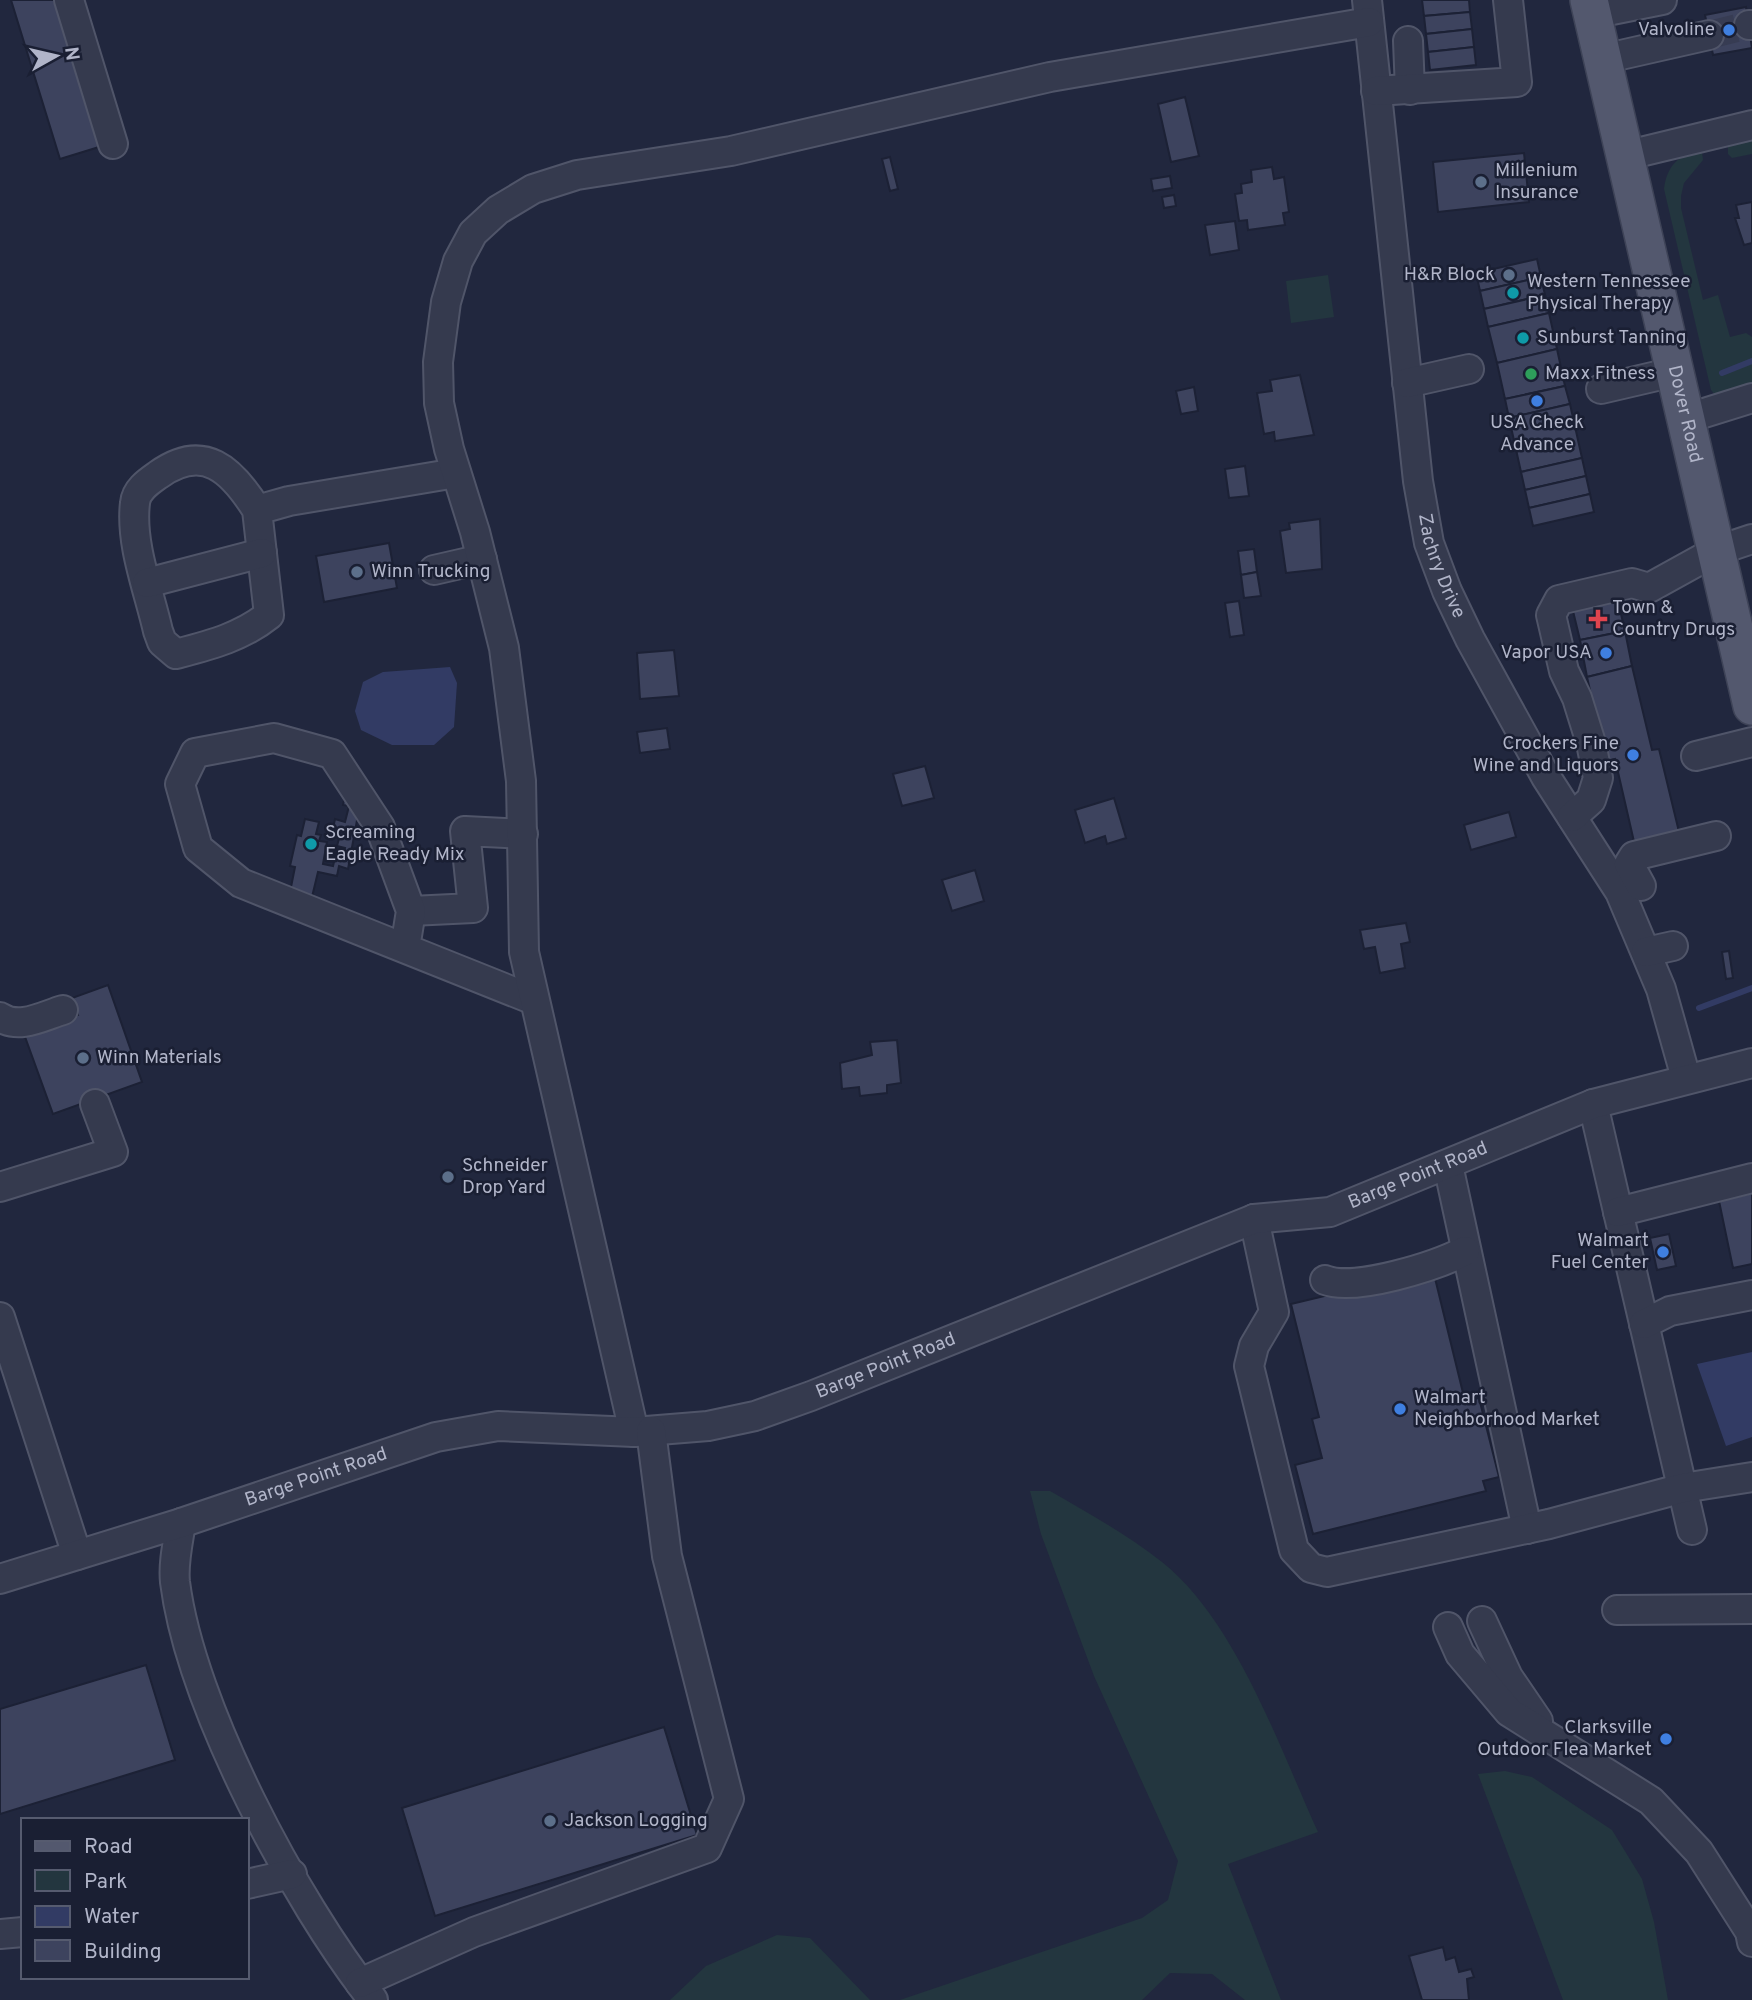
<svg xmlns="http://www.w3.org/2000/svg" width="1752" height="2000" font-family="Overpass,sans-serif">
<rect width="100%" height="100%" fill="#21273e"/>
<g fill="#23363f">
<polygon points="1752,137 1752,154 1732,158 1728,154 1728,145"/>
<path d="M1697,151L1702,152L1703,160L1684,183L1681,196V208L1703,300L1718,295L1730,337L1746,333L1752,337V383C1738,386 1730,394 1716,396L1711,390L1664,189C1667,167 1676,157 1697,151Z"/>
<polygon points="1328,275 1334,317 1291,323 1286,281"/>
<path d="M1030,1491H1050C1088,1513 1128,1535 1162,1562C1236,1621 1279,1747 1318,1832L1228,1864L1281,2000H1245L1212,1974L1170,1973L1142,2000H900L1142,1918L1168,1900L1178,1861L1094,1676L1041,1534Z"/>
<polygon points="1505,1771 1532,1777 1612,1830 1642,1879 1654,1922 1668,2000 1563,2000 1478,1774"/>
<polygon points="777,1935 810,1938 870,2000 670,2000 706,1966"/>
</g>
<g fill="#323b64">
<polygon points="450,667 457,683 454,727 434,745 392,745 361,730 355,711 363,682 383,672"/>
<polygon points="1752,1352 1752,1437 1726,1446 1697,1364"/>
</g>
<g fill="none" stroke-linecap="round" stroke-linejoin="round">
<g stroke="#323b64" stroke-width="6">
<polyline points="1722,373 1752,361"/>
<polyline points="1699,1008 1752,988"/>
</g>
</g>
<g fill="#3d435e" stroke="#1c2135" stroke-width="2">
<polygon points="11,0 54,0 99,147 60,159"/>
<polygon points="1422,0 1469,0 1470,12 1424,16"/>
<polygon points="1746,7 1752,48 1713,55 1705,15"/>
<polygon points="1470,12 1472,29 1426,34 1424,16"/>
<polygon points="1472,29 1474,47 1428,52 1426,34"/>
<polygon points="1474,47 1476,65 1430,70 1428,52"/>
<polygon points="1185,97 1199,156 1171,162 1158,104"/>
<polygon points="1524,153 1529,202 1438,212 1433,162"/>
<polygon points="890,157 898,189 890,191 882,159"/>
<polygon points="1272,167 1274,179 1284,177 1289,212 1283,213 1285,225 1248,230 1247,220 1239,221 1235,194 1242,193 1241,184 1252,182 1251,170"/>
<polygon points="1170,176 1172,188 1153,191 1151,179"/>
<polygon points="1174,195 1176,206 1164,208 1162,197"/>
<polygon points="1752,202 1752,243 1744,245 1735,218 1739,218 1736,205"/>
<polygon points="1235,221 1239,250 1210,255 1205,225"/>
<polygon points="1537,259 1541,277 1480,291 1476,273"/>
<polygon points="1541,277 1545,295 1484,309 1480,291"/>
<polygon points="1545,295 1549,313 1488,327 1484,309"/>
<polygon points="1549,313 1557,349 1497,363 1488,327"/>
<polygon points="1557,349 1565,386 1505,399 1497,363"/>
<polygon points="1300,375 1314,435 1275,441 1274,432 1264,434 1257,393 1272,391 1270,380"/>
<polygon points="1565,386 1570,404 1509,418 1505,399"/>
<polygon points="1194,387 1198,411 1181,414 1176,391"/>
<polygon points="1570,404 1582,458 1521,472 1509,418"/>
<polygon points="1582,458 1586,476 1525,490 1521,472"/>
<polygon points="1245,466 1249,496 1229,498 1225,469"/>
<polygon points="1586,476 1590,494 1529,508 1525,490"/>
<polygon points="1590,494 1594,512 1533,526 1529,508"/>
<polygon points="1320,519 1322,569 1286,573 1280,531 1290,529 1289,523"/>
<polygon points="389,543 397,588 324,602 316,556"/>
<polygon points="1254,549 1257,572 1241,575 1238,551"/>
<polygon points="1257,572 1261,596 1244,598 1241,575"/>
<polygon points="1617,597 1625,631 1580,640 1572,607"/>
<polygon points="1239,601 1244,635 1230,637 1225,603"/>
<polygon points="1625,631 1632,666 1587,677 1580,640"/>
<polygon points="674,650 679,696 640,699 637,653"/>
<polygon points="1632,666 1652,750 1659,749 1680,836 1635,846 1615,759 1606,761 1587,677"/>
<polygon points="667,728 670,749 640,753 637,732"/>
<polygon points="925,766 934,798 902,806 893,774"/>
<polygon points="346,791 360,804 348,869 339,866 337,876 318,872 312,897 290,892 295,867 290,866 297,835 301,836 305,819 319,822 316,834 321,835 319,841 327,842 323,864 333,866 336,853 343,855 345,848 337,846 340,835 332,833 335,819 345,822 349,806 343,805"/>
<polygon points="1114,798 1126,838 1107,844 1105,836 1085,843 1075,810"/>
<polygon points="1509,812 1516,837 1471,850 1464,825"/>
<polygon points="975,870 984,901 952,911 942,880"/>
<polygon points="1406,923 1410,942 1401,944 1405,968 1380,973 1375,947 1364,949 1360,930"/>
<polygon points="1729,951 1733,978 1726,979 1722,952"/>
<polygon points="108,985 142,1082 53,1114 24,1034 78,1015 72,998"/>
<polygon points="897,1040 901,1083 887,1085 887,1093 860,1096 859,1087 842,1089 840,1063 872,1055 870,1042"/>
<polygon points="1752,1193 1752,1264 1733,1268 1719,1201"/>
<polygon points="1669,1234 1676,1266 1657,1270 1650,1238"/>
<polygon points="1433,1270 1465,1401 1479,1398 1499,1477 1483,1481 1486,1491 1313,1534 1295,1465 1322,1458 1312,1419 1319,1417 1291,1304"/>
<polygon points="146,1665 175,1760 0,1814 0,1709"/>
<polygon points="664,1727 697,1835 435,1916 402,1808"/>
<polygon points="1443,1947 1446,1960 1455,1957 1459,1972 1471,1969 1474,1977 1467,1979 1469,2000 1422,2000 1409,1956"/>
</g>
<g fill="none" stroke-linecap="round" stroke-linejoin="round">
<polyline stroke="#373c53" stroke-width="28" stroke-dasharray="28 14" stroke-linecap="butt" points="1709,35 1749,25"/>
<g stroke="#505569" stroke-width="32">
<g id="minor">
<polyline points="69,0 113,144"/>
<path id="s1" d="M1367,0L1418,481L1429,543L1447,591L1470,639L1546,777L1620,892L1661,989L1686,1078"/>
<polyline points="1592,14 1662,0"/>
<polyline points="1749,25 1752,25"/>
<polyline points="1408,41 1410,90"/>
<polyline points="1603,59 1709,35"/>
<polyline points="1376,91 1517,82 1508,0"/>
<polyline points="1624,156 1752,125"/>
<polyline points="1407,383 1469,369"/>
<polyline points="1601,389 1674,372"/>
<polyline points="1685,419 1752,398"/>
<path d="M257,510C232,470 204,442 158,475C148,482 136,490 135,503C130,544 149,591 158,631L162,642L176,654C210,645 242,637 269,615L257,510L289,501L456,473"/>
<polyline points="434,570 482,559"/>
<polyline points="147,583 262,553"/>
<polyline points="1696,756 1752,742"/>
<polyline points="1572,817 1591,800 1598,778 1591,743 1577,698 1564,671 1551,615 1559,600 1632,583 1649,588 1716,551 1752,539"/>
<polyline points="1641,886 1629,864 1634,856 1716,836"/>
<polyline points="411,911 473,908 465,831 523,834"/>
<polyline points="405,948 411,911 380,827 332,754 274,738 195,753 180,784 198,848 241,883 534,1000"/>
<polyline points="1646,952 1673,946"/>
<path d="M0,1017C19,1030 43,1016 63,1010"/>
<polyline points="1593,1104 1692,1530"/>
<polyline points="1448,1165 1527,1529"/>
<polyline points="0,1187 113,1152 95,1104"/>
<polyline points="1618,1212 1752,1178"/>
<polyline points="1254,1219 1274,1312 1254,1346 1249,1366 1294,1550 1311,1568 1327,1572 1549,1524 1683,1488 1752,1477"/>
<path d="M1325,1280C1355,1292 1436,1266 1465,1251"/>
<polyline points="0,1317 77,1555"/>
<polyline points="1644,1324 1670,1311 1752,1295"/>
<polyline points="634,1432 524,952 521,781 504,648 475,532 449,449 439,403 438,362 446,302 458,261 473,233 498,210 533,189 577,175 731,151 1050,77 1369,22"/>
<path d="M181,1523C178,1542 173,1563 175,1582C191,1707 295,1901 373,2000"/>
<path id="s2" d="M0,1579L181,1523L436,1437L498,1426L634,1432L708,1426L755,1416L811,1396L1254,1219L1330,1212L1593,1104L1752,1063"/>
<polyline points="1617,1610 1752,1609"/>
<polyline points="1482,1621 1508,1677 1538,1721"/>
<polyline points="1448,1627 1460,1654 1509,1712 1651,1801 1699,1852 1750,1932 1752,1942"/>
<polyline points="247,1884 292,1874"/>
<polyline points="0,1934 23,1932"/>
<polyline points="360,1983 474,1932 707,1848 729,1799 667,1556 651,1431"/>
</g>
</g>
<g stroke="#3e4357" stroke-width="40">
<g id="major">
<path id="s3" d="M1589,0L1752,706"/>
</g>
</g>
<use href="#minor" stroke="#353a4e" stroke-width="28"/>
<use href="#major" stroke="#53586e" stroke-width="37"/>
</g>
<g fill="#3f7fe0" stroke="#1a1f33" stroke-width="2.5">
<circle cx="1729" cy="30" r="7"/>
<circle cx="1537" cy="401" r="7"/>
<circle cx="1606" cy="653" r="7"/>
<circle cx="1633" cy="755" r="7"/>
<circle cx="1663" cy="1252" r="7"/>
<circle cx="1400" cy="1409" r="7"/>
<circle cx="1666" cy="1739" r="7"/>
</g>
<g fill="#5c6f8a" stroke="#1a1f33" stroke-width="2.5">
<circle cx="1481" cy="182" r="7"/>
<circle cx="1509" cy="275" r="7"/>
<circle cx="357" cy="572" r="7"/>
<circle cx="83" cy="1058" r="7"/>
<circle cx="448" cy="1177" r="7"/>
<circle cx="550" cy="1821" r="7"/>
</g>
<g fill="#0f9aa8" stroke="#1a1f33" stroke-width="2.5">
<circle cx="1513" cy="293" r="7"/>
<circle cx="1523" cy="338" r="7"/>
<circle cx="311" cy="844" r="7"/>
</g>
<circle fill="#2e9e5b" stroke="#1a1f33" stroke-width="2.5" cx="1531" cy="374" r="7"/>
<path fill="#e0444e" stroke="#1a1f33" stroke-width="2.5" d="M1594.5 608.5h7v7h7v7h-7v7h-7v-7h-7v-7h7z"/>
<g text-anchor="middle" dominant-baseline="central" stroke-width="5" stroke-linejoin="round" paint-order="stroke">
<g font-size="19" fill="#b1b5c9" stroke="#1a1f33" text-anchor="start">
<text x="1715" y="30" text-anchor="end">Valvoline</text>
<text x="1495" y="171">Millenium<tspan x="1495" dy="22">Insurance</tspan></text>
<text x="1495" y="275" text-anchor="end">H&amp;R Block</text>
<text x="1527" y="282">Western Tennessee<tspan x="1527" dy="22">Physical Therapy</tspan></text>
<text x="1537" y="338">Sunburst Tanning</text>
<text x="1545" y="374">Maxx Fitness</text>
<text x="1537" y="423" text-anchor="middle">USA Check<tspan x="1537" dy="22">Advance</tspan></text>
<text x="371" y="572">Winn Trucking</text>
<text x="1612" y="608">Town &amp;<tspan x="1612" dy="22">Country Drugs</tspan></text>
<text x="1592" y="653" text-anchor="end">Vapor USA</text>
<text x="1619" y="744" text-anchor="end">Crockers Fine<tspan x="1619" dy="22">Wine and Liquors</tspan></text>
<text x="325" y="833">Screaming<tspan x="325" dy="22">Eagle Ready Mix</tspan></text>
<text x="97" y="1058">Winn Materials</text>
<text x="462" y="1166">Schneider<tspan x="462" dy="22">Drop Yard</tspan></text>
<text x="1649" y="1241" text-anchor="end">Walmart<tspan x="1649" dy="22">Fuel Center</tspan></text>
<text x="1414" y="1398">Walmart<tspan x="1414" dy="22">Neighborhood Market</tspan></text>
<text x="1652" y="1728" text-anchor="end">Clarksville<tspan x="1652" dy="22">Outdoor Flea Market</tspan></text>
<text x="564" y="1821">Jackson Logging</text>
</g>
<g font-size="19" fill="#b1b5c9" stroke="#1a1f33">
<text stroke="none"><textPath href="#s3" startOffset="425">Dover Road</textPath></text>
<text stroke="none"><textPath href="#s1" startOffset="572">Zachry Drive</textPath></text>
<text stroke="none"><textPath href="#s2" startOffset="1488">Barge Point Road</textPath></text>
<text stroke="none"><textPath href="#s2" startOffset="920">Barge Point Road</textPath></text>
<text stroke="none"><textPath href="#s2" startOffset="332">Barge Point Road</textPath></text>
</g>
</g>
<rect x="21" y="1818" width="228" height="161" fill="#1a1f33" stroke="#565b6f" stroke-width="2"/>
<rect x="35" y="1841" width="35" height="10" fill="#53586e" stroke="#565b6f" stroke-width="2"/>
<text x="84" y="1853" font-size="21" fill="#b1b5c9">Road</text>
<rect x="35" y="1870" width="35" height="21" fill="#23363f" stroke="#565b6f" stroke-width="2"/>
<text x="84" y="1888" font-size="21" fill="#b1b5c9">Park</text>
<rect x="35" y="1906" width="35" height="21" fill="#323b64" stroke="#565b6f" stroke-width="2"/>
<text x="84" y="1923" font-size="21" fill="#b1b5c9">Water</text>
<rect x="35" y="1940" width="35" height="21" fill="#3d435e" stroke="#565b6f" stroke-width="2"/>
<text x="84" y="1958" font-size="21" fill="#b1b5c9">Building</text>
<g transform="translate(56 56) rotate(82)" stroke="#1a1f33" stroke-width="5" paint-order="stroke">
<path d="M0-5L12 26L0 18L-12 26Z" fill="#b1b5c9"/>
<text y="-10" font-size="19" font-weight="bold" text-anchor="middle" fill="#b1b5c9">N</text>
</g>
</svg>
